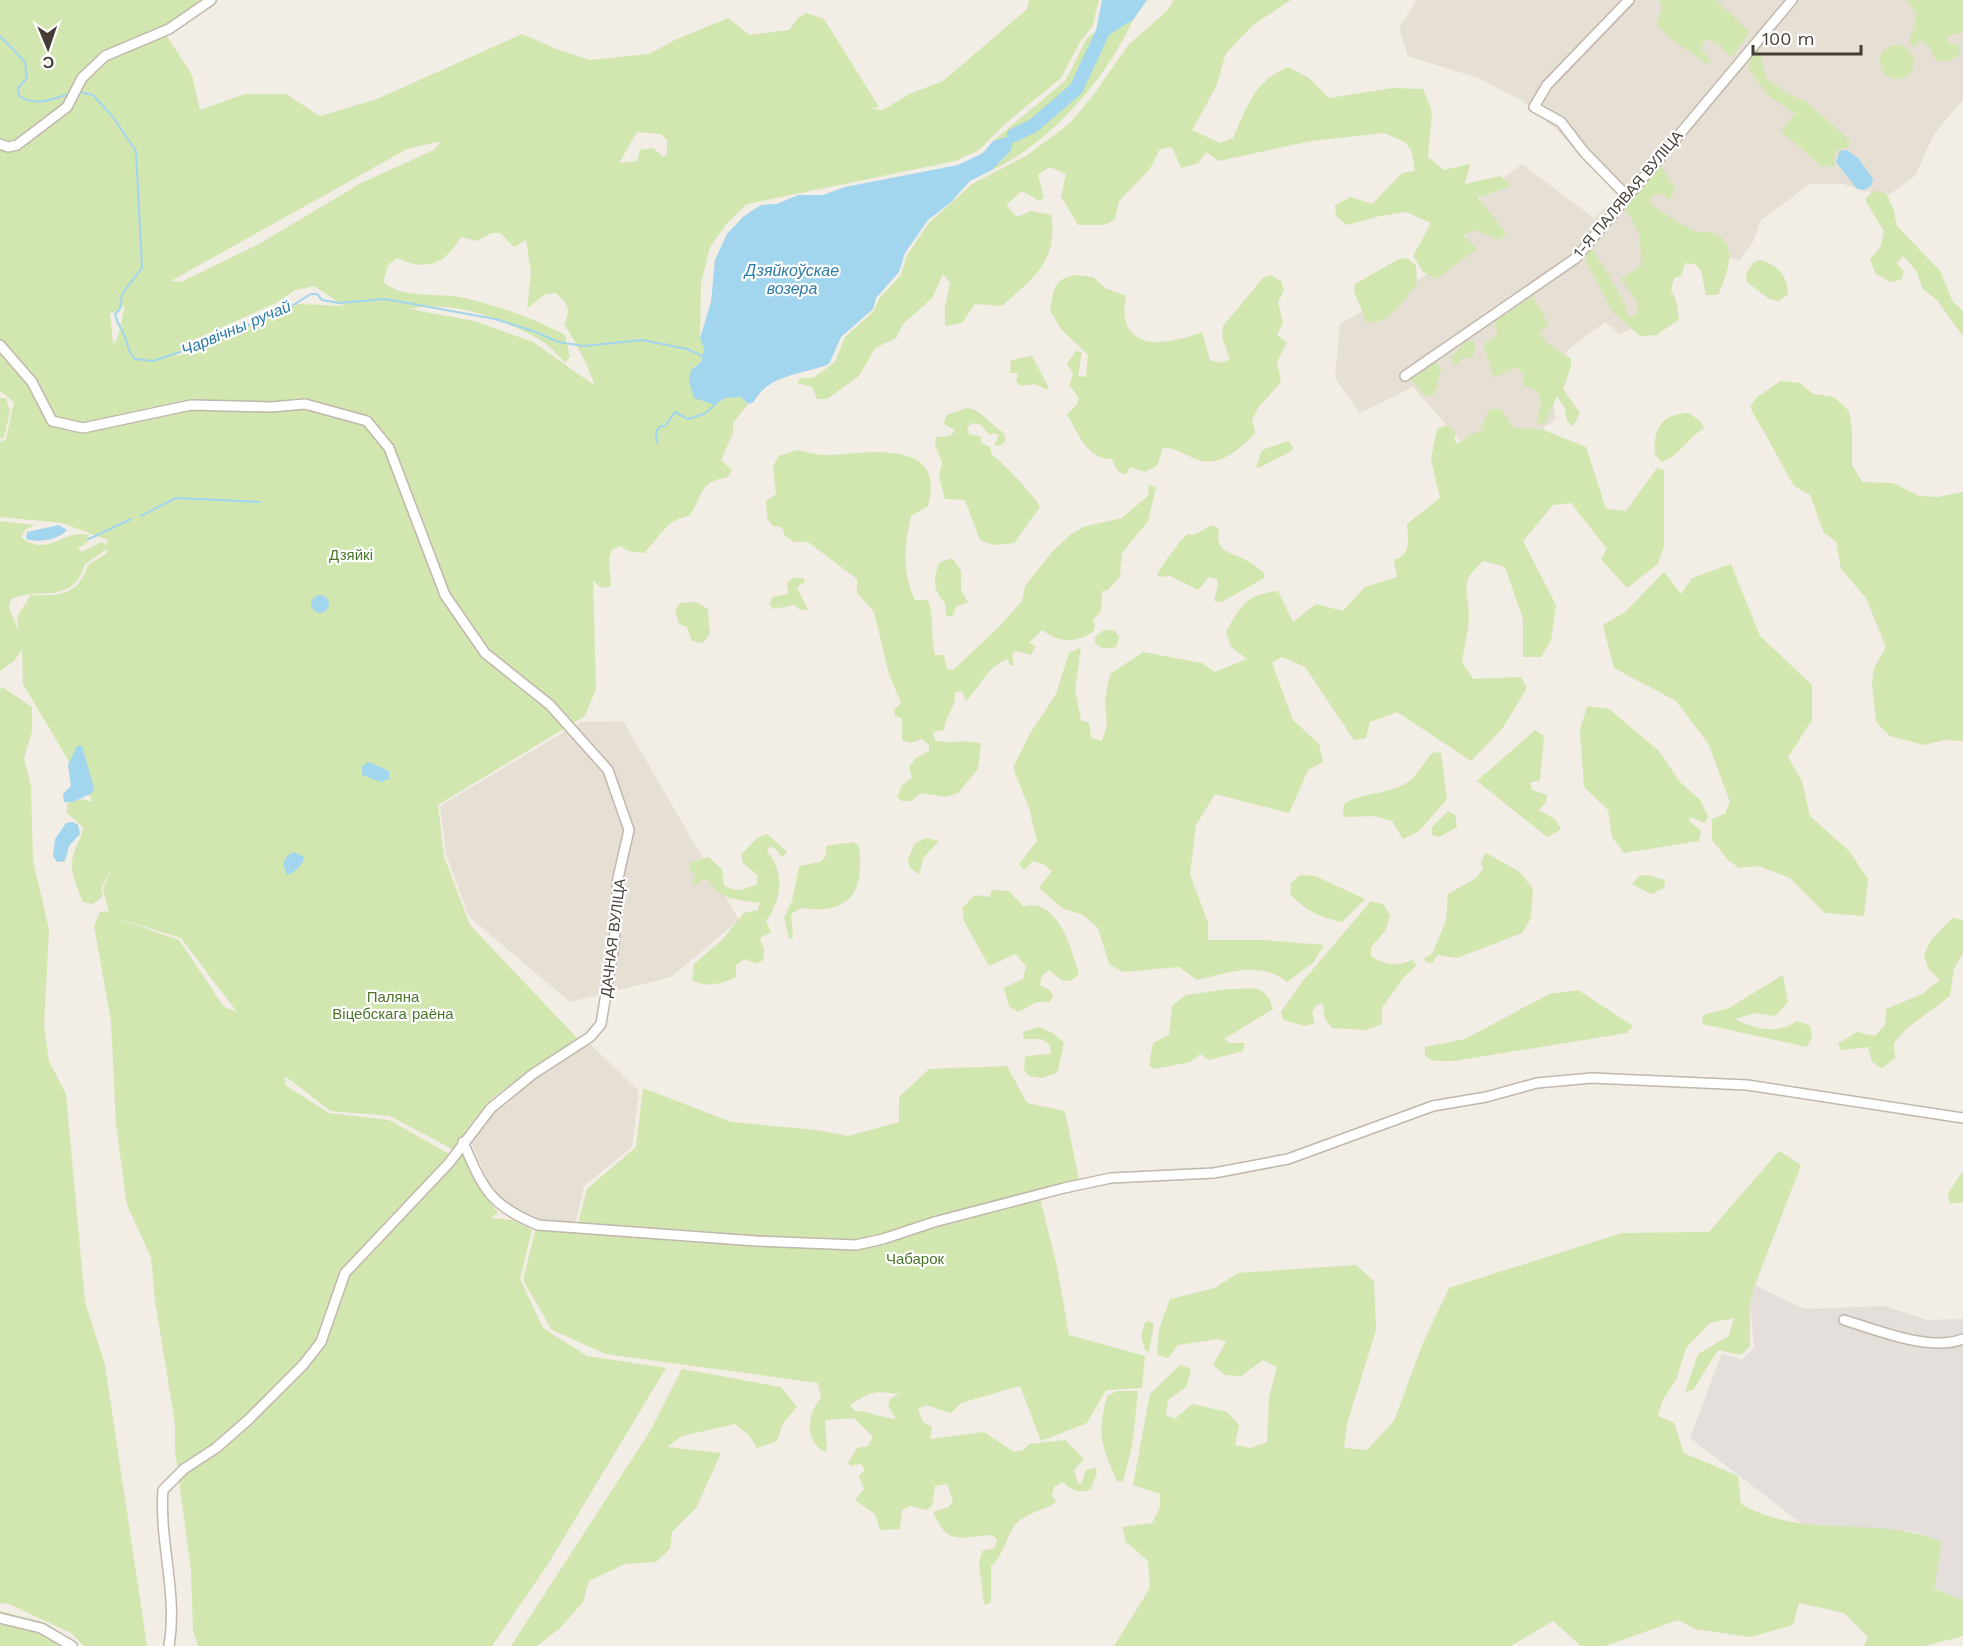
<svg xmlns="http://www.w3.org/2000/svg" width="1963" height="1646" font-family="'Work Sans',sans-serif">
<rect width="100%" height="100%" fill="#f2ede5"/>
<g fill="#e6dfd4">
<polygon points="1417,0 1963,0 1963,100 1934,134 1915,176 1890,194 1864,191 1843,184 1810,184 1760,221 1753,242 1739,261 1680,242 1641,325 1620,334 1605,322 1569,349 1550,382 1556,419 1492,467 1464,445 1413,387 1360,413 1335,378 1340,324 1428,274 1462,244 1482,194 1522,164 1594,218 1619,195 1557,130 1521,100 1478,78 1408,56 1399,27"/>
<polygon points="623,721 739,920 671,977 570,1002 469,917 446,854 440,806 581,722"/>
<polygon points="589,1043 639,1091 632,1147 584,1186 575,1224 541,1220 514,1211 494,1194 471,1142 500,1104 541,1072"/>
</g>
<polygon fill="#e4dfda" points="1755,1285 1804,1309 1884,1306 1927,1320 1963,1319 1963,1600 1934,1589 1919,1532 1802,1524 1690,1438 1722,1353 1742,1360 1754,1348 1750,1304"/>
<g fill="#d2e6af" fill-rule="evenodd">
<path d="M0,0H206L173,22L166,35L192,75L200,110L245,94H286L320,116L377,99L522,34L559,50L590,60L649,54L675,40L728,18L750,35L789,30L799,17L807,13L824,19L879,107L870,109L883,110L909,94L943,81L1027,9L1029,0H1099L1092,27L1080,42L1061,78L1006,123L979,150L955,161L747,204L726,224L710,247L701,283L700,338L704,349L701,362L691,370L715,405L725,398L741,397L748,404L733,423V433L721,460L732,470L728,477C697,482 704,496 689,516C666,519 660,537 644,553L629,551L620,546L612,550L609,557L611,586L601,588L593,580L596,689L585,716L438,805L444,857L470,925L577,1038L492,1098L465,1131L481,1191L498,1213L491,1218L512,1220L532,1230L520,1279L543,1328L587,1356L666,1368L548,1564L492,1646H198L193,1630L191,1571L175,1450V1424L155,1300L151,1257L127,1205L116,1125L111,1021L94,926L100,912L106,911L109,914L103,888L113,867L101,888L103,896L93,904L83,902C76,883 67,869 75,850C78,841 82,837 83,827L67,813V803L82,799L93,802L23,684L22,649L14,661L0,671V521L35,525L26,529L21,537C49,559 62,528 89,535L88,542L78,548L82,552L101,542L107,545L108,540L62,523L0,517V442L6,439L14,402L0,391ZM637,132L661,134L667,140V154L663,157L653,148L640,150L637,161L619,163ZM441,141L434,150L361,183L259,244L181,282L171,281L407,149ZM491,233H500L514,247L526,240L531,272L527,309L545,294L556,293L564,301L569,311L564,324C571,334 593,374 594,385L533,342L474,321L410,309C452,299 509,320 545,343C552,348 559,356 565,363L570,357L565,335C533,318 499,306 464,298C437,292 405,300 383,282L388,265L397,258C427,272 445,264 461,237L477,241ZM314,286L344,306L299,304L189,353L176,356L189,342L276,303L295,290ZM125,306L117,340L113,344L110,314ZM107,549V553L88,565C78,596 59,596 31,595L17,617L19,632L9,608L11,599C40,586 73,606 85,564ZM110,916L181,938L237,1012L224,1007L179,940ZM285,1076L331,1111L390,1116L452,1149L451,1155L389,1120L329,1113L285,1085Z"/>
<path d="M1174,0H1291L1253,25L1226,53L1216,87L1192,130L1220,143L1233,138C1247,107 1254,81 1288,67L1309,78L1329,98L1393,88L1423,89L1432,112L1428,157L1444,170L1470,164L1465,184L1500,176L1511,186L1478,198L1506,233L1499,240L1476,230L1463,235L1477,249L1436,279L1423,272L1413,256L1431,223L1406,212L1380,216L1347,225L1336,216L1335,205L1351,197L1372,204L1402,173L1415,171L1412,152L1405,142L1384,133L1311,141L1219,161L1206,152L1198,163L1181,168L1172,147L1160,149L1150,169L1119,201L1115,220L1104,225H1078L1061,196L1066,174L1050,167L1038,175L1044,197L1040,201L1022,191L1006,205L1017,217L1031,211L1051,215C1059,261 1033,278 1002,306L975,304L962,323L945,326V307L950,283L943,274L932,298L903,324L896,338L875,348L859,376L827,399H817L812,387L797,383L800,378H813L835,362L845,337L873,312L879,299L901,275L907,255L929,223L972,184L1026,156L1069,124L1094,94L1129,44L1166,12Z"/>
<path d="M1659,0H1716L1749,32L1734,55L1729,56L1720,45L1707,39L1700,48L1711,62L1706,64C1688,48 1672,44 1657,24L1662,7Z"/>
<polygon points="1906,0 1963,0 1963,32 1949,36 1947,39 1950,43 1958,45 1960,51 1958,56 1948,61 1936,61 1929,46 1919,40 1915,47 1909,43 1917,14"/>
<path d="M1133,20C1107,77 1050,144 992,170L1011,150L1013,136L993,141L1065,81L1087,38L1096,31L1102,38Z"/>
<circle cx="1897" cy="62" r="17"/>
<polygon points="1759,49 1766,78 1786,93 1807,102 1850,141 1848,147 1839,149 1835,154 1834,167 1821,166 1781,131 1795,114 1768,95 1749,70 1750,53"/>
<path d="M1660,165L1675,188L1670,200L1660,193L1651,196L1650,204C1665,213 1679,225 1695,231C1700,234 1708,231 1713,233C1741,244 1726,276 1718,295H1706L1701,271L1695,264L1685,263L1681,276L1674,278L1671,290L1676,300L1679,319L1657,335L1640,336L1613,312L1585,260L1587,251L1592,248L1623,300L1629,317L1637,314L1638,303L1621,279L1641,266L1640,235L1625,208Z"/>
<polygon points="1873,191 1886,193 1893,208 1897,226 1940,271 1953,302 1963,311 1963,336 1937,300 1923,289 1916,270 1903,256 1897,263 1904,272 1901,280 1890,282 1876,274 1870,260 1881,246 1884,231 1865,200"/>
<path d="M1407,258L1416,265L1417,283C1404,300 1391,324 1367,323L1354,291L1355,284L1399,259Z"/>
<path d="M1760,260C1778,265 1787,276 1788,294L1779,301L1769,299L1747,282L1746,274L1753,263Z"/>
<path d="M1076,275L1093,277L1105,288L1126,296C1115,352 1165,347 1202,332L1210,360L1222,363L1230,359L1222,337L1223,326L1263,278L1270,275L1281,281L1284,291L1278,302L1283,323L1277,335L1287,342L1277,362L1281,382L1258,408L1252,420L1255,433C1244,446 1222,465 1203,461C1189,459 1179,447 1163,448L1157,466L1145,472L1130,467L1126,475L1118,471L1112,459C1088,460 1077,432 1067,414L1077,405L1079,398L1069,385L1073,374L1067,363L1076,351L1082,352L1078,376L1086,377L1088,355L1061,329L1050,310C1054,290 1052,279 1076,275Z"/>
<polygon points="1533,296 1548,324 1540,334 1547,343 1571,359 1571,367 1563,389 1580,413 1573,426 1567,421 1565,408 1557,396 1544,424 1536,423 1541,403 1538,392 1523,385 1524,376 1517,367 1493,378 1484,344 1497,336 1495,321"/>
<polygon points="1465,341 1473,341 1475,350 1472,358 1462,358 1455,366 1452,357"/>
<polygon points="1032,356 1049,388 1048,390 1035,384 1021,386 1016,381 1018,373 1010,373 1011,360"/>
<polygon points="1436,361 1441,369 1435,394 1425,396 1410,377"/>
<polygon points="1781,381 1800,383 1813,394 1834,397 1849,411 1852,431 1852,465 1862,482 1893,483 1919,496 1938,497 1963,492 1963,741 1944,740 1924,745 1890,736 1876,722 1872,682 1874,668 1886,647 1866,598 1841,569 1836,541 1824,533 1810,495 1794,486 1750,407 1757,397"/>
<polygon points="0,398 6,398 10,411 4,437 0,439"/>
<path d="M968,408C984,412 989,424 1003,432L1006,440L1001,445L994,446L999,435L993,433L989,435L981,425L972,423L967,427L969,434L981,437V443L990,447L992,455C1002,461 1036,498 1040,507L1014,543L993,545L980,540L965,500L945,499L939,477L942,462L935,445L936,437L950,436L955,430L944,424L946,415Z"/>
<path d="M1489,409H1501L1513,428L1541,429L1586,447L1606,509L1626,511L1657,468L1664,470V546L1658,564L1627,588L1601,559L1607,549L1571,503L1553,505L1523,541L1556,605L1551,640L1541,657H1523V619L1505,567L1484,561C1458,582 1468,588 1469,615C1469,630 1464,647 1462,662L1473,679L1521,677L1527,688L1502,729L1471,761L1397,712L1370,722L1366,738L1354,740L1305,667L1282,657L1272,663L1293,720L1319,744L1323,762L1308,770L1289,813L1215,794L1196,825L1190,874L1208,923V940H1265L1324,945L1313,963L1287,982C1261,960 1227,973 1197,980L1179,967L1123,972L1109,964L1098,928L1083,915L1062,908L1039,888L1052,871L1043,864L1033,861L1024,870L1019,864L1037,841L1029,808L1013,768L1029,735L1056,694L1069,653L1081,647L1075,690L1081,720L1089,723L1091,738L1102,741L1107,725L1105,700L1110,674L1143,652L1202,663L1215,672L1247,659L1231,647L1226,632C1241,605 1247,594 1278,591L1293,622L1316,604L1343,611L1365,587L1397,577L1394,560C1412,555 1408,539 1407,524L1440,498L1431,459L1437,429L1448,425L1456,434L1454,440L1458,444L1470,435L1480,431Z"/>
<path d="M1689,413L1700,421L1704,428C1688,438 1680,455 1662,462L1655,455C1653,429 1661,414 1689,413Z"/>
<polygon points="1288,441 1292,445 1293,450 1259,468 1256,467 1262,450"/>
<path d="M797,450C807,452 819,456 829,455C869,453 947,438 928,506L911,516C904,546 902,572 915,600H928C935,618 930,636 935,655H944L947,669L953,670L999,627L1022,601L1025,586L1052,552L1070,535L1083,527L1122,518L1148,496L1149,484L1156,488L1148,521L1122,553L1120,577L1108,590L1102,591L1101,611L1093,620L1095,626L1093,632C1076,643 1059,643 1042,630L1029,643L1036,646L1031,655L1017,651L1012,654L1014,665L1011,666L1007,659C986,668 982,684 966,701L962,691L955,692C956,707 946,715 944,730L933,732L935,740C950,745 965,738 981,744L978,769L958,793L946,797L921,793L911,801H902L897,797L902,785L912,778L909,766L916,758L929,751V745L922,739L910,743L902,740V718L895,716L894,710L901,703L889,674L874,612L857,593V579L808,542H794L785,536L782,527L773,526L767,518L766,501L776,494L773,466L779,456Z"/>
<path d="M1210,526H1215L1219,531C1215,553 1231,552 1244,559C1251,562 1258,568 1264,573V578L1222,602L1214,601L1218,585L1217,579L1209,577L1198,590L1170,576L1159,577L1157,574C1164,563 1178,542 1188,534L1194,535Z"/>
<path d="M952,558L961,571V590L968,602L956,607L952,616H946L945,603C933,590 933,580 939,563Z"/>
<polygon points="1731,564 1760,636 1812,685 1812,720 1788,757 1802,781 1810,816 1849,851 1868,879 1864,916 1825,913 1790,878 1759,866 1739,868 1728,860 1712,840 1712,819 1725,814 1730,802 1709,745 1676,701 1614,668 1603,625 1625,612 1664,572 1681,594 1692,578"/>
<polygon points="794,578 803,578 805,582 797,587 808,610 800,610 795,605 773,609 769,603 773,597 788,594 787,582"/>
<polygon points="696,602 708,609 710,634 703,643 692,641 687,627 679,624 675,610 680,603"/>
<path d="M1104,630H1114L1119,637L1116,647C1108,649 1101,650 1095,643V637Z"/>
<polygon points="2,687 32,707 32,732 24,758 31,787 33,860 49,930 44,1026 49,1061 66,1094 85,1302 105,1365 147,1646 84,1646 71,1633 9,1604 0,1603 0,689"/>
<polygon points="1587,706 1609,709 1659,751 1680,782 1700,800 1708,816 1705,823 1690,817 1689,821 1701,831 1699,841 1624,853 1612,837 1608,810 1584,787 1580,730"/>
<polygon points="1535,730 1544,736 1540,780 1530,783 1532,790 1547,795 1546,802 1539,810 1556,820 1561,829 1547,837 1477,781"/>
<path d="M1433,752L1441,753L1447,799L1419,831L1403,839L1392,821L1375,816L1343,817L1344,804C1364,791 1393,795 1412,779C1420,771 1426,760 1433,752Z"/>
<polygon points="1448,811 1455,815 1457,827 1439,837 1432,835 1432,827"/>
<path d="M767,834L787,852L782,857L775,848L769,847L767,851C785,873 782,899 766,921L771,932L760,938L764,950L763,960L757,964L745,959L736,965V977C721,984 707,988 692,980L694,964L722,940L744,913L758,910L760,903C739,900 720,900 708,880H702L695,886L692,883L696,876L690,871L689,863L708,857L722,869L724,885C735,893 744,890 757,884V875L743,863L741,855L758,837Z"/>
<polygon points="927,838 939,841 924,857 919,874 910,868 908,859 915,843"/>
<path d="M853,842L859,846C865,892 850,915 802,908L791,914L793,937L789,939L784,918L792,901L799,866L820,862L826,856V846Z"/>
<polygon points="1486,853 1520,872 1533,889 1531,918 1522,933 1457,958 1438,955 1432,963 1426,962 1424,958 1432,954 1446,921 1448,894 1476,878 1483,869 1481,861"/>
<path d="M1300,875L1315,876L1365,899L1342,922C1320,918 1305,910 1290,894L1291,883Z"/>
<polygon points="1647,875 1665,880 1664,888 1651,894 1632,884 1639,876"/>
<path d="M992,890L1009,891L1023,906C1027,906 1034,905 1038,906C1063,914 1072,952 1079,974L1071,981L1061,980L1049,970L1042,976L1040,985L1051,991L1053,997L1049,1002H1037L1018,1012L1009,1006L1004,988L1023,979L1026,966L1015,954L989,966L964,921L962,908L975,895L990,897Z"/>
<path d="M1371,901L1384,905L1390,916L1385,931L1371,947V956C1385,965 1397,967 1412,960L1417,965L1404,977L1382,1008V1024L1366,1030L1332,1028L1325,1019L1323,1004L1316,1005L1312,1013L1315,1023L1306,1026L1283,1020L1281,1012L1302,982Z"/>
<polygon points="1952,918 1963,920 1963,953 1954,969 1950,996 1907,1028 1894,1043 1895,1058 1882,1068 1872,1062 1868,1047 1841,1050 1838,1044 1857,1032 1875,1036 1885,1025 1886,1009 1922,994 1940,980 1928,968 1924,955 1931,940"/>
<path d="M1783,975L1788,1002L1775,1016L1755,1013L1735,1019C1754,1029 1779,1035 1797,1021L1810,1026L1812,1036L1807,1047L1702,1024L1703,1015L1729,1008Z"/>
<path d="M1228,989C1252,989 1265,982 1273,1009L1224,1039L1230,1043H1245L1243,1051L1209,1060L1200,1054L1190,1062L1154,1069L1149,1065L1153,1043L1169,1035L1172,1006L1186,995Z"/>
<polygon points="1578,990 1633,1026 1627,1033 1454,1061 1434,1061 1425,1056 1425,1047 1465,1039 1549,994"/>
<polygon points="1039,1027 1053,1033 1064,1043 1057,1073 1041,1078 1029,1076 1024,1070 1025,1056 1051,1054 1050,1045 1041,1039 1024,1039 1023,1032"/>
<path d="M1007,1066L1027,1103L1065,1111L1079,1180L1039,1194L1057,1267L1069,1335L1145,1356L1142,1388L1106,1390L1087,1423L1041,1441L1020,1386L961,1403L951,1413L926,1405L918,1409L923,1422L932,1427L930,1439L984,1432L1014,1452L1024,1450L1029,1444L1065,1440L1084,1459L1074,1470L1078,1484H1081L1086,1470L1096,1468L1097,1472L1091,1489C1080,1495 1070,1489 1062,1482L1054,1487L1052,1495L1056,1502C1044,1511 1026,1512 1015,1525C1006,1538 1003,1556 991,1566V1602L984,1605L979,1564L982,1551L995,1548L997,1539L991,1535C958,1537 948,1546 933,1512L949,1507L953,1501L947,1484L935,1486L932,1506L927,1510L910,1506L902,1510L900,1529L880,1530L875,1514L855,1500L864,1489L859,1476L865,1470L861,1464L851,1466L848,1463L857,1448L868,1446L873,1437L854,1418L825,1420L827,1450L824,1452C804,1440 807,1414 821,1398L818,1383L606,1354L552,1330L523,1280L536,1228L576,1232L587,1189L636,1147L643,1088L731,1122L816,1130L848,1136L899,1122V1097L929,1069ZM880,1392L899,1394L890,1399L888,1406L896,1419C882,1418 866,1410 855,1411L850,1405L868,1394Z"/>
<path d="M1779,1151L1801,1165L1755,1285L1750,1304V1346L1741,1355L1718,1350L1693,1390L1685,1392L1698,1354L1729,1336L1734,1318L1710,1323L1686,1348L1676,1380L1663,1399L1658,1416L1674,1423L1684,1453L1738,1476L1741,1504C1804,1541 1878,1514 1942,1542L1934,1589L1963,1600V1636L1925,1646H1864L1868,1637L1844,1613L1799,1603L1793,1625L1750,1637L1695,1629L1678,1620L1605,1646H1581L1553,1621L1511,1646H1114L1150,1588L1148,1561L1126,1542L1122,1527L1152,1523L1160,1507V1494L1133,1485L1150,1394L1180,1365L1191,1369L1186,1387L1168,1400L1166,1415L1175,1419L1192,1404L1227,1412L1239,1425L1235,1445L1251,1448L1267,1442L1269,1398L1277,1367L1263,1360L1241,1376L1225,1375L1213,1365L1226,1342L1218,1339L1178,1345L1168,1358L1157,1355L1159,1329L1170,1299L1215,1288L1238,1273L1356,1265L1374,1281L1376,1330L1347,1424L1344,1448L1367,1450L1394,1421L1423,1343L1449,1288L1622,1233L1709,1232Z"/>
<polygon points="1963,1171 1963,1202 1950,1204 1948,1193"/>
<polygon points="1149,1321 1154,1324 1149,1352 1145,1350 1141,1336 1144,1324"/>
<polygon points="682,1369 781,1387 797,1407 783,1423 777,1441 757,1448 749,1435 735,1424 682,1436 667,1447 721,1453 696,1508 672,1532 670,1549 656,1562 625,1564 589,1581 583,1602 560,1628 537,1646 511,1646 649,1433"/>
<path d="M1117,1391H1138L1132,1446L1123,1482L1117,1481C1101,1444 1097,1436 1107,1396Z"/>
<polygon points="0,1611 46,1623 78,1646 0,1646"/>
</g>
<g fill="#a2d5ee">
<polygon points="1102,0 1147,0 1133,20 1102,39 1096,31"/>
<path d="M1014,135L1011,150L992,170L970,181L950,203L928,220L905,253L899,272L876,298L873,309L841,337L829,364C802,375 768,374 754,402L748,404L741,397L725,398L715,405L694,398L689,382L691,370L701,362L704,349L700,338L711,302L715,260L727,234L744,216L761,205L777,204L798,195H823L845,187L958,165L983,153L993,141Z"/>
<polygon points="1847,150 1858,158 1873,179 1871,186 1864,190 1857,189 1836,162 1840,151"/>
<path d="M59,525L67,530C58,540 38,543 26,539L27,532Z"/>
<circle cx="320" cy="604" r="9"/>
<polygon points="77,746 82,746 94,788 92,793 73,802 64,802 63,794 71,786 68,765"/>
<polygon points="369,762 389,771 389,779 381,782 362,775 362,766"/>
<polygon points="73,822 78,825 80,834 69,846 65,861 57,862 53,856 55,839 66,823"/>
<path d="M294,852L304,857C303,866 295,872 287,875L283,864L287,856Z"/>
</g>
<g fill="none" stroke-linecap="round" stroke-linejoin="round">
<g stroke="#a2d5ee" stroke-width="2">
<path d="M0,36L25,62L27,78L18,88L19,96C36,107 54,99 71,93"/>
<path d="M80,92L93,95L113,117L136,151L142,268L122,294L120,309L115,314C117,323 119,325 123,332C129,343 125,348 135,359L153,361L180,352L282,312L311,294H317L322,300L339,303L385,299L495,319L536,332L558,342L584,346L642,340L687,349L702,356"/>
<polyline points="657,443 656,432 660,426 665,426 675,412 688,419 704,414 715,405"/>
<polyline points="141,516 176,498 260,502"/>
<polyline points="89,539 131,519"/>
</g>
<polyline stroke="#a2d5ee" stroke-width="14" points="1014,135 1033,126 1076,89 1118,0"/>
<g stroke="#c1b7ab" stroke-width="12">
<g id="minor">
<polyline points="0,144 8,147 17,145 67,107 82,78 105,56 169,29 211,0"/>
<polyline points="1627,196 1584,152 1561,122 1534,107 1547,85 1629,0"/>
<path d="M0,345L32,382L52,421L83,428L191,405L271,407L305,404L367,421L389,448L445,595L485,653L550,705L608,770L629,830L618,878L614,945L601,1024L590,1037L533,1074L491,1108L449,1163L345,1273L321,1342L303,1365L248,1420L216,1448L184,1469L163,1490C159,1542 178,1593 169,1646"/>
<polyline points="1405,376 1576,258 1792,0"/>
<path d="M463,1142C483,1188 489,1205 538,1225L756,1241L856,1245L883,1239L934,1222L1064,1188L1111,1178L1214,1173L1288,1159L1433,1106L1486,1097L1537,1083L1592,1078L1747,1085L1963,1118"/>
<path d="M1844,1320C1877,1330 1930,1352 1963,1339"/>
<polyline points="0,1618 41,1628 72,1646"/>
</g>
</g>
<use href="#minor" stroke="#fff" stroke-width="9"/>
</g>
<g text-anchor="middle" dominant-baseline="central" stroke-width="4.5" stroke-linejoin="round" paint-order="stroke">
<g font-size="15" fill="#453d35" stroke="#fff">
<text transform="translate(1628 194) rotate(-50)">1-Я ПАЛЯВАЯ ВУЛІЦА</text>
<text transform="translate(613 938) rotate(-83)">ДАЧНАЯ ВУЛІЦА</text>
</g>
<g font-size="15" fill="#4c752a" stroke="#fff">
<text x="351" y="555">Дзяйкі</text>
<text x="393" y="997">Паляна<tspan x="393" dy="17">Віцебскага раёна</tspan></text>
<text x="915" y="1259">Чабарок</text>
</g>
<g font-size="16" font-style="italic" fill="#2f7da6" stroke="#fff">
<text x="792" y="270">Дзяйкоўскае<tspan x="792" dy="18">возера</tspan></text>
<text transform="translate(236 328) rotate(-23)">Чарвічны ручай</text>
</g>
</g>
<g transform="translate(48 48) rotate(178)" stroke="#ffffff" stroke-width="4.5" paint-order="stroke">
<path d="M0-4.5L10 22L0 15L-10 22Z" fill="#453d35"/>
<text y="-9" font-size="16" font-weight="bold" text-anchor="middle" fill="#453d35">С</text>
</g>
<path d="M1753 45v9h108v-9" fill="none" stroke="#453d35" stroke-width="3"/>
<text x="1762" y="45" font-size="18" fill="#453d35" stroke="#ffffff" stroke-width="4.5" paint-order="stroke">100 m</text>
</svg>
